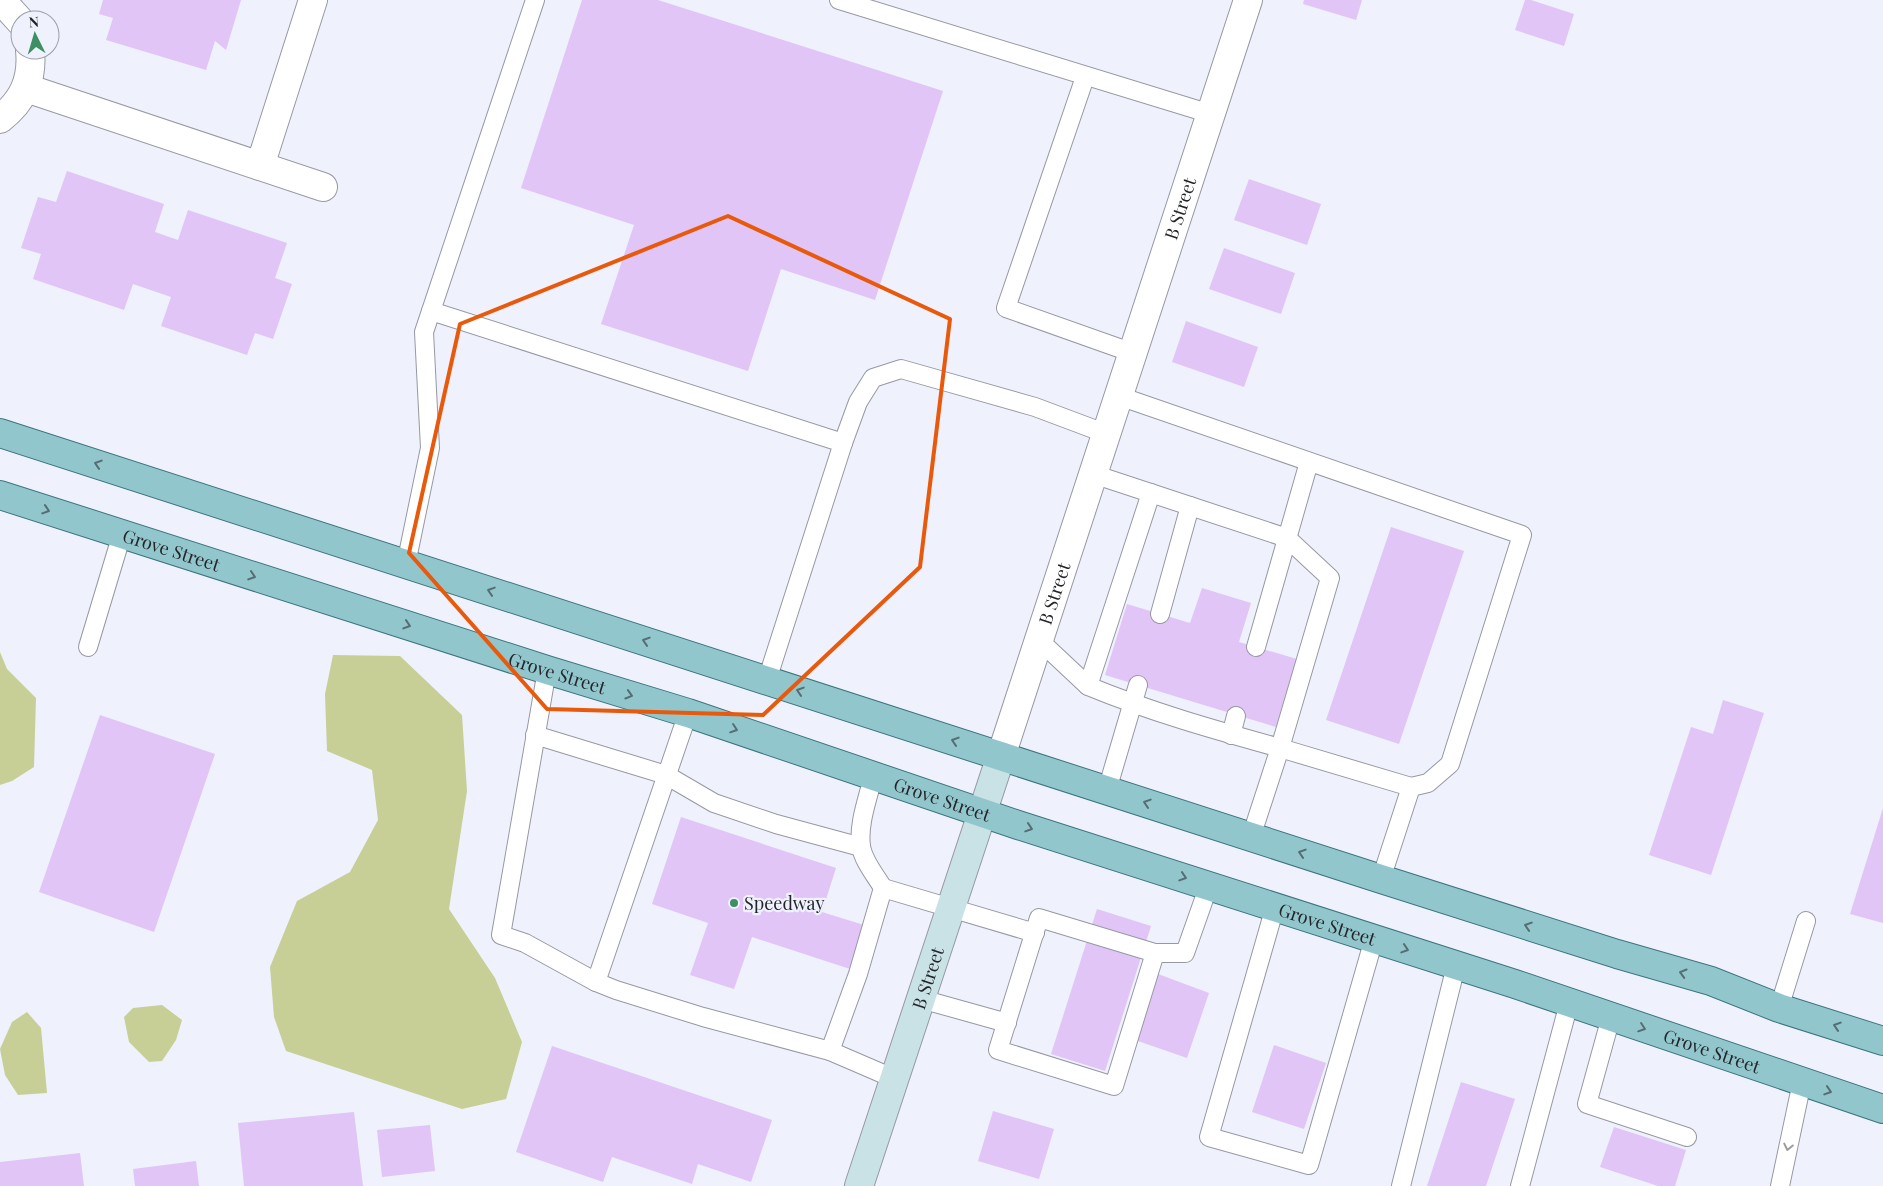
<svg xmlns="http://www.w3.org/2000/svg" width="1883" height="1186" font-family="'Playfair Display',serif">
<rect width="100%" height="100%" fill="#eff1fc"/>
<g fill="#c7cf96">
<polygon points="0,652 7,669 36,698 34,767 12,781 0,785"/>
<polygon points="333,655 400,656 462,715 467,791 449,909 495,978 522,1042 506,1099 462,1109 286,1051 274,1017 270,967 297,901 350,872 378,820 372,770 327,751 325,694"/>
<polygon points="162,1005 182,1020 176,1040 162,1061 149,1062 129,1042 124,1017 133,1008"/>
<polygon points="27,1012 41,1028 47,1093 18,1095 5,1075 0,1049 12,1022"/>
</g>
<g fill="#e1c5f7">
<polygon points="103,0 241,0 226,50 215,41 206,70 106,40 113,18 99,14"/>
<polygon points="582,0 658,0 943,91 875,300 781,269 748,371 601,324 634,225 521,188"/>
<polygon points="1304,0 1362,0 1356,20 1303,4"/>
<polygon points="1525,0 1531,0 1574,14 1564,46 1515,30"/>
<polygon points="67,171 164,204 155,232 178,240 188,210 287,243 275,278 292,284 273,339 255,333 247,355 161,326 171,297 133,284 124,310 33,279 41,254 21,248 38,197 56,202"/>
<polygon points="1249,179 1321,204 1307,245 1234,220"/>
<polygon points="1224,248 1295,273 1281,314 1209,289"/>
<polygon points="1186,321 1258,347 1244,387 1172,362"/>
<polygon points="1391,527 1464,551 1399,744 1326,720"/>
<polygon points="1202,588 1251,603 1239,642 1297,659 1276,727 1105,675 1127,604 1190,623"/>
<polygon points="1723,700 1764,713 1711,875 1649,855 1691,727 1713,734"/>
<polygon points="100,715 215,754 154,932 39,892"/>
<polygon points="1883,808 1883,923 1850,914"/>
<polygon points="681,817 836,868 822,912 864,925 850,969 752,937 734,989 690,975 708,923 652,904"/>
<polygon points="1097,909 1151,926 1105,1071 1051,1054"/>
<polygon points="1158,974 1209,993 1187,1058 1135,1040"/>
<polygon points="1274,1045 1326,1063 1304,1129 1252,1112"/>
<polygon points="552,1046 772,1120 751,1182 698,1164 692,1184 612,1157 603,1182 516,1152"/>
<polygon points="1461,1082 1515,1099 1486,1186 1427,1186"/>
<polygon points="993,1111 1054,1129 1039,1179 978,1161"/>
<polygon points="354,1112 363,1186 244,1186 238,1123"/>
<polygon points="430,1125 435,1171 382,1177 377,1130"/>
<polygon points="1614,1127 1686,1150 1675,1186 1658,1186 1600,1167"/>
<polygon points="80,1153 84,1186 0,1186 0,1162"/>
<polygon points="196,1161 199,1186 135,1186 133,1169"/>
</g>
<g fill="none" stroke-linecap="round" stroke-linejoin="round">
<g stroke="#9699a2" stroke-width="20">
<g id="lane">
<polyline points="839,0 1211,114"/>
<polyline points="1085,77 1006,308 1133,353"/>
<polyline points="431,311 843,443 767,680"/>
<polyline points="1119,396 1522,535 1450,764 1428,783 1411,787 1381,879"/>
<polyline points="843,443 858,402 873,378 901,369 1035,407 1107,434"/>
<polyline points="1093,474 1287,538 1330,578 1280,748 1411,787"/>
<path d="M1151,493L1088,686C1151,712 1215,730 1280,748L1251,837"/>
<polyline points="406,564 430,448 424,332 535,0"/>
<polyline points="1160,614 1190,506"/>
<polyline points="1040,641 1088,686"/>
<polyline points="88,647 122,534"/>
<polyline points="1256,647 1309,462"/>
<path d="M547,670L501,935L525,943L596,982L616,990L703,1017L830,1051L858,974L883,888C876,876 863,861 861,846C858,824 868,798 873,777"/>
<polyline points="535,735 666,775 714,803 776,824 861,847"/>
<polyline points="1231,735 1236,716"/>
<polyline points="1107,790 1138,685"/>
<polyline points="883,888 1035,933"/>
<polyline points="1275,907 1209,1137 1309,1165 1374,939"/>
<polygon points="1039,918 1155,953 1114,1086 998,1050"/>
<polyline points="1155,953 1185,953 1209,885"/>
<polyline points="596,982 688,713"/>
<polyline points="921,999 1007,1023"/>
<polyline points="1779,1008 1806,921"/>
<polyline points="1611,1017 1587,1104 1687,1137"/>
<polyline points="830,1051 895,1079"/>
<polyline points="1401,1186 1456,966"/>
<polyline points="1520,1186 1569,1003"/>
<polyline points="1780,1186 1802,1082"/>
</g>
</g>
<g stroke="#9699a2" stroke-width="30">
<g id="street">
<polyline points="1,0 20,21"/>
<polyline points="26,88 323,187"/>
<path d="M0,119C23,101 33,80 30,50"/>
<polyline points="260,166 313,0"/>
<path id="s1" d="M1001,756L1248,0"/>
</g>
</g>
<g stroke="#9699a2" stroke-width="30">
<g id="secondary">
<path id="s2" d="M859,1186L1001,756"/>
</g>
</g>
<g stroke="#3c757e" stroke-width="30">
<g id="primary">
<polyline points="0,433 1381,879 1617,954 1711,981 1779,1008 1883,1041"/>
<path id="s3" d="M0,495L547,670L688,713L1018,825L1515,984L1883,1109"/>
</g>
</g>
<use href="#lane" stroke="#fff" stroke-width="18"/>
<use href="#street" stroke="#fff" stroke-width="28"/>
<use href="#secondary" stroke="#c8e2e6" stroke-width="28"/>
<use href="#primary" stroke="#92c6cd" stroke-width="28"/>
</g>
<defs><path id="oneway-chevron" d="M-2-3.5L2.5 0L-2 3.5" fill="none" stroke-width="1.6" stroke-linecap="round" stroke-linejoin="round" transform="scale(1.25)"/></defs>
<g stroke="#566d73">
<use href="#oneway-chevron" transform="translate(98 464) rotate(-162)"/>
<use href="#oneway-chevron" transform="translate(46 510) rotate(18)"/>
<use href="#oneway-chevron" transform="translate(252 576) rotate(18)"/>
<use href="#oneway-chevron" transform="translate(491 591) rotate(-162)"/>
<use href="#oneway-chevron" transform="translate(407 625) rotate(18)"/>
<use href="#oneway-chevron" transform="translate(646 641) rotate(-162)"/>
<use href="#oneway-chevron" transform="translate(800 691) rotate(-162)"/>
<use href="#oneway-chevron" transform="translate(629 695) rotate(17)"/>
<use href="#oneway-chevron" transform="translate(734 729) rotate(19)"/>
<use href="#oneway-chevron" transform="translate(955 741) rotate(-162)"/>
<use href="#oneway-chevron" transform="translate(1147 803) rotate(-162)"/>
<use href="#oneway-chevron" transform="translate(1029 828) rotate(18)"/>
<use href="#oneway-chevron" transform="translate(1302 853) rotate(-162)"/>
<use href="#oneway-chevron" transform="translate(1183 877) rotate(18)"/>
<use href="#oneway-chevron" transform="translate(1528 926) rotate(-162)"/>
<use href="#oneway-chevron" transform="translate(1405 949) rotate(18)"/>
<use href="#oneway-chevron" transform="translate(1683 973) rotate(-164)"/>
<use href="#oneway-chevron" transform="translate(1837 1026) rotate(-162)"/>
<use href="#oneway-chevron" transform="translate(1642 1028) rotate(19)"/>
<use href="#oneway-chevron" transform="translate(1828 1091) rotate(18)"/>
</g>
<use stroke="#9c9d9f" href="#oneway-chevron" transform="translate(1788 1147) rotate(102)"/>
<path fill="none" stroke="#e8590c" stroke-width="4" stroke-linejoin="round" d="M728,216L950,319L920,567L763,715L547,709L409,553L460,324Z"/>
<circle fill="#3c9063" stroke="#eff1fc" stroke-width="2" cx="734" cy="903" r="5"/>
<g text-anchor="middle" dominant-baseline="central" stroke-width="4.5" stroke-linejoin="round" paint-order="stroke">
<g font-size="18" fill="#242529" stroke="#eff1fc">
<text stroke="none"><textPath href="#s1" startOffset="576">B Street</textPath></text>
<text stroke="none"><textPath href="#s3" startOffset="180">Grove Street</textPath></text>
<text stroke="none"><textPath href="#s1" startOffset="171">B Street</textPath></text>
<text stroke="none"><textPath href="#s3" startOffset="585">Grove Street</textPath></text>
<text stroke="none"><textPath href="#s3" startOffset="990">Grove Street</textPath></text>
<text stroke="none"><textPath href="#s3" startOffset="1395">Grove Street</textPath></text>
<text stroke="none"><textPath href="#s2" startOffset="219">B Street</textPath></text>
<text stroke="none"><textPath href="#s3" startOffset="1800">Grove Street</textPath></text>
</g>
<g font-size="18" fill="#242529" stroke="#eff1fc" text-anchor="start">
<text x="744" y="903">Speedway</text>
</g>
</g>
<g transform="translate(35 35) rotate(355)"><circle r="24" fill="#eff1fc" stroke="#9e9fa8"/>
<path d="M0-4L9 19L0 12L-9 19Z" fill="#3c9063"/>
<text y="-8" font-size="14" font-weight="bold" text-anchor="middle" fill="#242529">N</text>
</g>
</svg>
